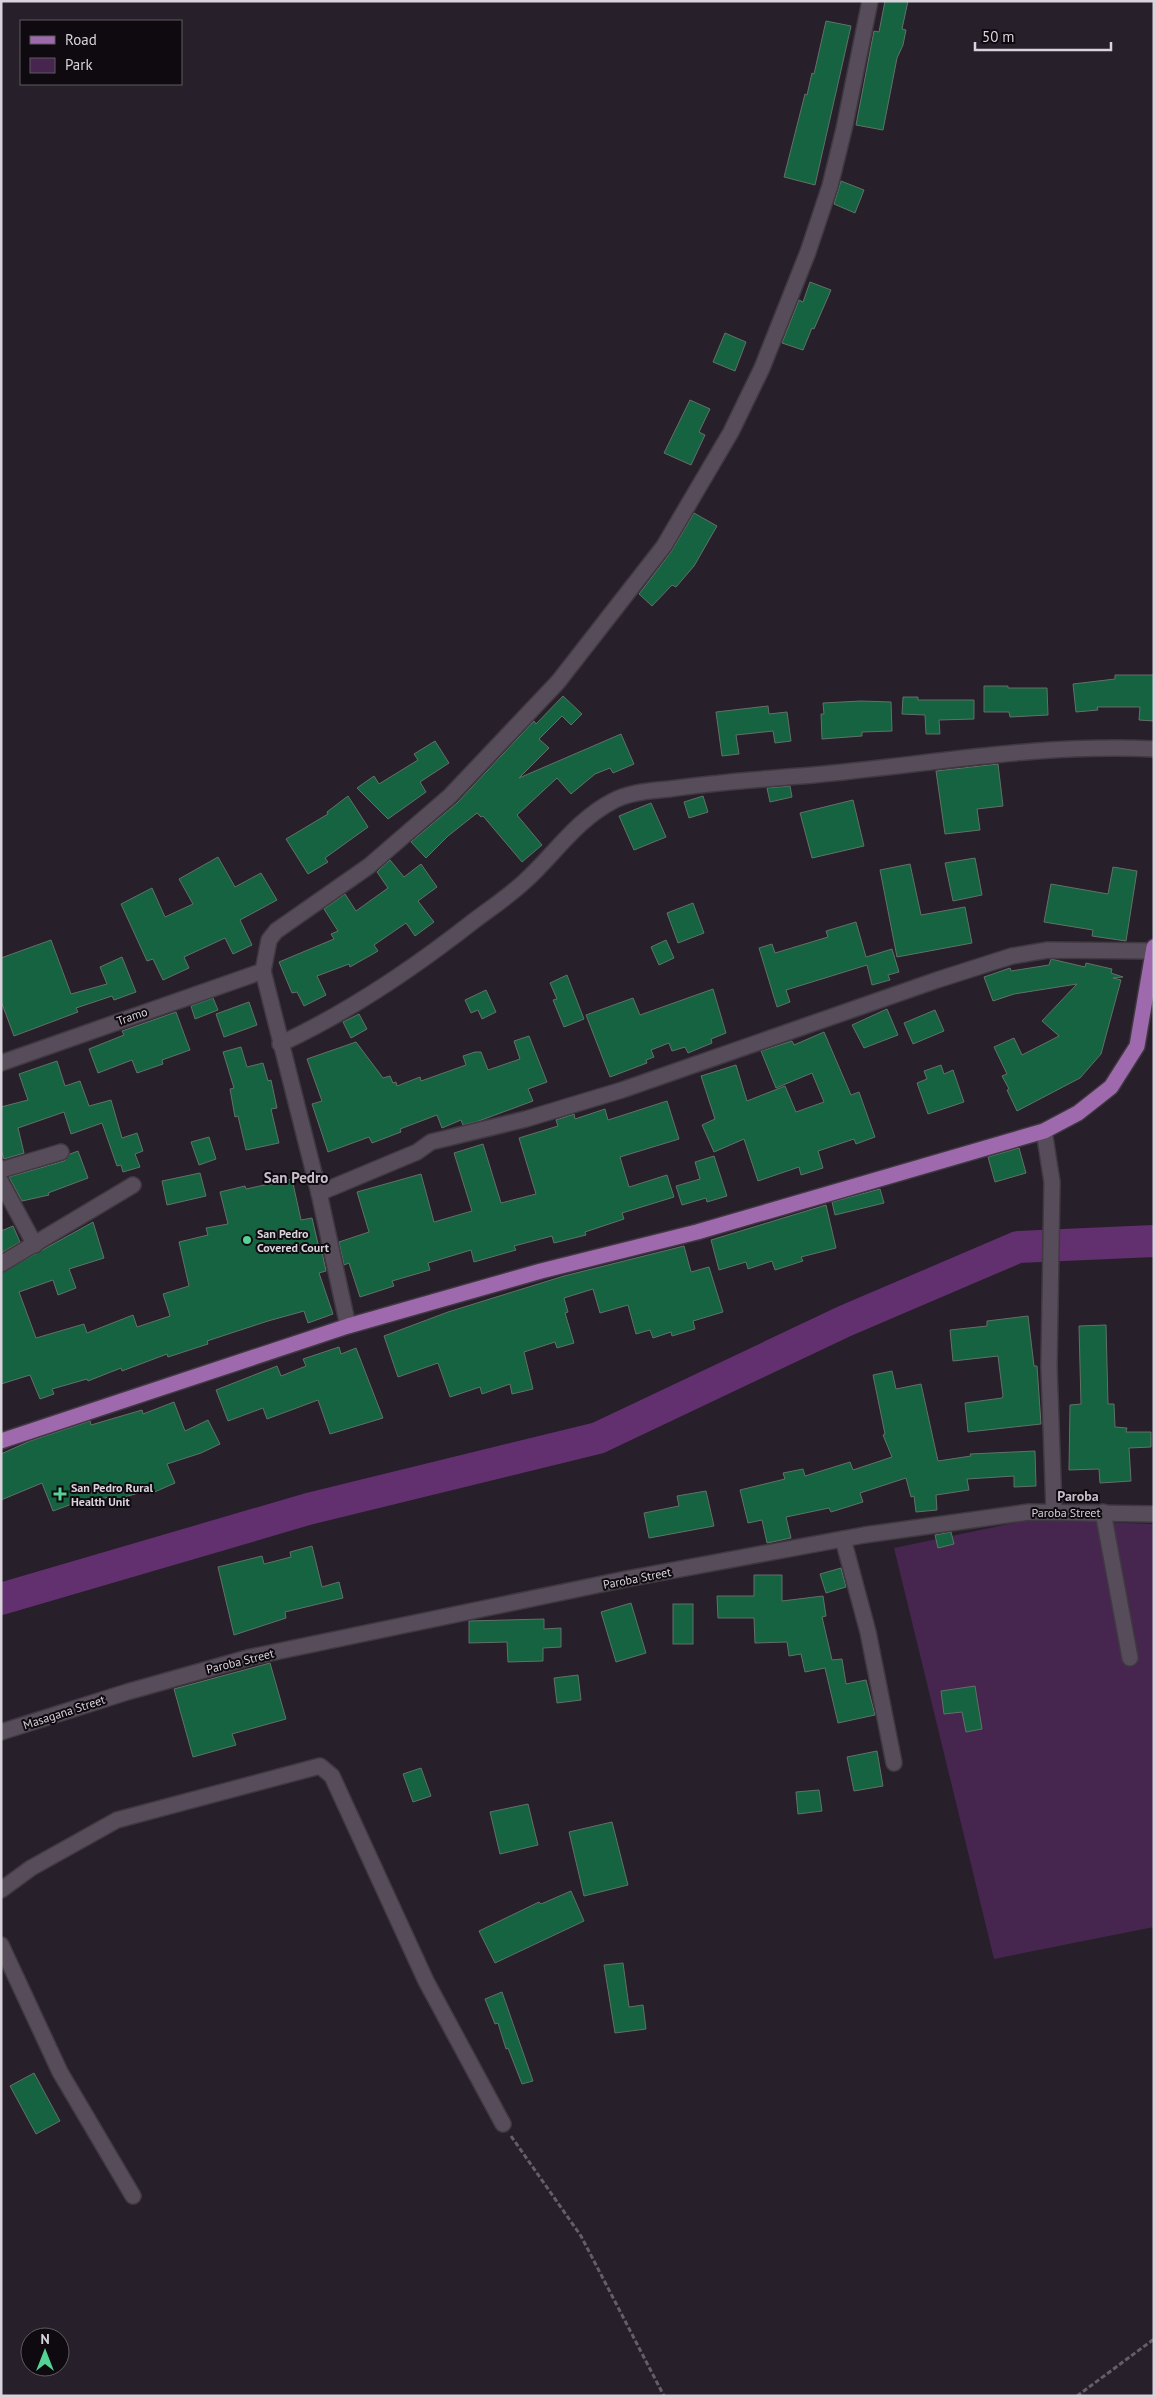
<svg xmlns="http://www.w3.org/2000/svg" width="1155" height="2397" font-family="'PT Sans',sans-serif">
<rect width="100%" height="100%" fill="#271f2a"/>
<polygon fill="#46254f" points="1028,1520 1154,1524 1154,1927 994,1959 894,1548"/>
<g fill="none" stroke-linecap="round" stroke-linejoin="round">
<polyline stroke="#62306f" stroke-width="32" points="1,1599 308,1509 598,1438 845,1321 1018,1247 1154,1241"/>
</g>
<g fill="#156340" stroke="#627168">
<polygon points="885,1 908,1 902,29 906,30 903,45 897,58 883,130 856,125 874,31 879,32"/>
<polygon points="826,21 851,26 815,185 784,177 805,94 807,95 812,73 814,74"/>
<polygon points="841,181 864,190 855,213 834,204"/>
<polygon points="810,282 831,290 814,329 812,328 803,350 782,343 799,300 803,302"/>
<polygon points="725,333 746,342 735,371 713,362"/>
<polygon points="690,400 710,409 699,432 705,435 691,465 664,453"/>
<polygon points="694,513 717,526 694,566 676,587 672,585 652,606 639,594 671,552"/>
<polygon points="1115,675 1154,675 1154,721 1139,720 1140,707 1097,707 1098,710 1076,712 1073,684 1115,679"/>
<polygon points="984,686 1008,686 1008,688 1047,688 1048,715 1010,717 1009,712 984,712"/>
<polygon points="563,696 582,714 571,725 562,716 539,739 549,748 519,778 621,734 634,764 613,773 610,768 595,774 571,794 557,778 517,815 542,845 522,862 483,816 481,817 477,813 448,836 426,858 411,842 457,803 534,721 536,724"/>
<polygon points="903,697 918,697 918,700 974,700 974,719 939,720 940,734 926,734 925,715 902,714"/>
<polygon points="861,701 891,702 892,731 862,732 862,736 822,739 821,714 824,714 823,703"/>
<polygon points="768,706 769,714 787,712 791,741 775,743 773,731 736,735 739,754 722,756 716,712"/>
<polygon points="435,741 449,763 420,782 426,792 388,819 357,788 374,776 379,784 418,760 414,754"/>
<polygon points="998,764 1003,806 977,809 980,830 945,834 936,771"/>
<polygon points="790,786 792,797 770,802 767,788"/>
<polygon points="348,796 368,827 325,858 328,862 308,874 286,839 328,814 327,812"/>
<polygon points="703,796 708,812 689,818 684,802"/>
<polygon points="853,800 864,846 812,858 800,813"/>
<polygon points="651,803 666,837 634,850 619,816"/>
<polygon points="218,857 235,887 261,873 277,900 240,920 252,945 233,954 225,938 184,957 189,968 163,980 153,959 147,961 121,904 152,888 165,917 193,904 179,879"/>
<polygon points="975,858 982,895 953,901 945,863"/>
<polygon points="390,860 404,877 421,864 437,887 418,901 434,922 415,936 406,923 374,945 378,951 350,967 349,964 317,976 326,995 304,1006 297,992 292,993 279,962 334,939 331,934 338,931 324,909 345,894 356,911 388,888 377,872"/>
<polygon points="910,864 921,915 965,907 972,943 897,957 880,870"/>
<polygon points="1113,867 1137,871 1126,941 1092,936 1093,930 1044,922 1051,884 1108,894"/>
<polygon points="693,903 704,933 678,943 667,913"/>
<polygon points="856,922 866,957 892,949 899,972 888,975 890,980 872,985 867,965 786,990 790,1002 777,1007 759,948 772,944 775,953 828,937 826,931"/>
<polygon points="51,940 71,994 107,984 100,967 122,957 136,992 114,1000 112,996 76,1008 78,1012 14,1036 1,1001 1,958"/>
<polygon points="666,940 674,958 659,965 651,947"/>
<polygon points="1051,959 1085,967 1086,963 1112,969 1111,973 1123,977 1113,978 1121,980 1101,1054 1080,1078 1017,1111 1007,1090 1009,1089 1002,1076 1007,1074 994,1047 1014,1038 1022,1055 1059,1036 1042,1021 1077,984 1014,994 993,1001 984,977 1010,968 1011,971 1049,965"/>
<polygon points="567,975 584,1019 564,1027 553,1000 557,999 550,983"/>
<polygon points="713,989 726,1033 711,1039 712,1043 688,1053 685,1047 672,1051 669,1043 651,1050 654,1057 646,1060 647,1063 610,1077 586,1015 633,998 640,1015"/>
<polygon points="486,990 496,1012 482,1019 478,1010 471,1013 465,1000"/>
<polygon points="213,998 218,1010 195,1019 191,1006"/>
<polygon points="249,1002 257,1025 224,1037 216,1014"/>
<polygon points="887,1009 898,1035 864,1048 852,1025"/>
<polygon points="935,1010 944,1031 913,1044 904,1023"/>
<polygon points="176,1012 190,1050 162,1060 163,1064 137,1073 132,1060 98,1073 89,1049 124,1035 122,1031"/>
<polygon points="359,1014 367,1029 351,1038 343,1022"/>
<polygon points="824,1032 851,1095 859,1092 875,1137 856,1144 854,1139 818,1151 823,1168 801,1175 799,1167 758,1181 744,1139 714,1152 702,1125 715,1119 701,1076 736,1065 747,1101 785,1086 796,1112 824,1102 812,1073 776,1088 761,1051 792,1041 794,1045"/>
<polygon points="529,1036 547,1082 528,1089 533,1101 476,1122 463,1125 461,1120 442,1128 437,1115 400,1129 401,1132 372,1143 369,1137 328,1152 312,1104 322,1101 307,1059 356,1042 383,1078 390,1076 393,1083 396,1082 397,1086 420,1077 421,1081 466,1065 463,1056 475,1052 481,1052 488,1070 520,1059 514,1041"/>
<polygon points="241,1047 247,1067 263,1063 268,1081 271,1080 277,1108 271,1109 279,1143 246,1150 238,1116 235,1117 230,1089 234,1088 223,1052"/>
<polygon points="57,1061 65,1086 80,1081 89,1106 111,1100 122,1138 137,1133 143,1151 135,1154 140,1167 123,1172 121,1165 117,1166 102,1123 71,1134 64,1112 18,1128 24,1153 4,1159 1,1150 1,1107 28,1100 19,1074"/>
<polygon points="941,1065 944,1074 953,1070 964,1102 928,1114 917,1083 927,1079 924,1071"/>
<polygon points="667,1101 679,1139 620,1157 629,1187 667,1175 674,1197 622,1213 624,1219 585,1232 586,1235 554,1243 552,1236 514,1246 516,1250 474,1262 471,1250 428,1263 430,1270 392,1281 394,1286 360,1297 349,1263 344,1265 339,1242 369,1232 357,1192 421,1174 434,1222 472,1211 454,1153 483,1144 501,1203 536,1194 519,1138 558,1126 556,1120 574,1114 575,1119 605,1109 608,1120"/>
<polygon points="209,1137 216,1159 199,1165 191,1142"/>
<polygon points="1019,1148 1026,1173 995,1182 988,1157"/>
<polygon points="78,1151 88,1178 48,1193 49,1195 22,1201 9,1177 64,1161 70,1154"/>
<polygon points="714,1156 727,1196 707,1202 706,1198 682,1205 676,1186 700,1179 695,1162"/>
<polygon points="200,1173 206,1196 167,1205 162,1181"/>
<polygon points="292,1179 301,1220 312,1218 319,1248 321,1247 326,1271 319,1273 333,1314 308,1323 304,1311 268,1321 207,1341 208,1344 168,1357 167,1354 122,1371 121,1368 88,1381 87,1379 52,1389 54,1394 40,1399 30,1375 1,1384 1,1273 93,1222 104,1258 69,1269 76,1288 58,1295 53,1280 19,1292 36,1338 84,1324 87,1333 133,1315 137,1327 170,1316 163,1294 189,1286 179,1242 208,1235 206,1228 228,1224 220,1192 245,1186 246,1189"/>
<polygon points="880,1189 884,1203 835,1215 832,1202"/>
<polygon points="826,1205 836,1248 801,1257 803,1261 775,1270 772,1261 748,1269 746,1262 719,1270 711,1240"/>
<polygon points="13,1226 20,1242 1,1253 1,1231"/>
<polygon points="684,1246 691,1272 709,1267 723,1312 693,1321 695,1329 672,1336 671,1332 653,1338 650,1330 636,1334 628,1305 600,1313 593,1289 564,1298 568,1312 565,1313 574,1343 557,1348 555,1342 524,1352 533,1389 512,1394 510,1384 482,1394 480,1387 450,1397 438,1363 398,1377 384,1336 448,1312 564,1276"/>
<polygon points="1028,1316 1034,1366 1037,1366 1041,1424 968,1432 965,1403 1002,1398 1003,1396 998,1356 953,1361 950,1330 987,1326 987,1321"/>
<polygon points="1106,1325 1108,1404 1114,1404 1115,1427 1127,1428 1126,1432 1151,1432 1151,1447 1129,1448 1131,1481 1100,1483 1099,1469 1069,1470 1070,1405 1081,1404 1079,1326"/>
<polygon points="339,1347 341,1354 356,1348 383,1418 330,1434 318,1400 267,1419 263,1408 228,1421 216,1390 277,1366 281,1376 306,1366 303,1359"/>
<polygon points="892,1371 896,1389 921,1384 938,1461 971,1456 970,1454 1035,1451 1036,1486 1014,1487 1014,1476 967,1479 969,1490 936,1495 937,1510 916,1512 914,1496 911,1497 906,1478 860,1493 863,1502 831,1512 829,1508 786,1517 791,1538 767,1543 762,1520 748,1523 740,1490 785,1479 783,1473 803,1469 805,1476 850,1462 853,1470 892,1457 883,1435 885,1434 873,1375"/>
<polygon points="174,1402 185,1431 208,1420 220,1444 201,1453 167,1464 175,1483 150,1494 148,1490 112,1501 111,1496 82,1506 80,1501 53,1511 42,1483 1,1500 1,1454 30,1441 90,1421 91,1425 142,1410 143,1414"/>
<polygon points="706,1491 714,1526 649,1538 644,1513 679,1506 677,1496"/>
<polygon points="951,1532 954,1544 938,1548 935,1535"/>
<polygon points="312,1546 322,1587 339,1582 343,1598 285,1612 286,1618 234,1635 218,1567 262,1556 264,1564 291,1557 290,1552"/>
<polygon points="841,1568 846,1587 826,1593 820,1574"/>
<polygon points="754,1575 782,1575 782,1601 823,1596 826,1616 822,1617 832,1660 842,1659 846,1684 866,1680 875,1715 838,1723 825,1668 805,1672 801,1654 789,1656 787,1642 755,1643 754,1618 718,1618 717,1596 754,1596"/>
<polygon points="631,1603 646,1653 616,1662 601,1612"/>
<rect x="673" y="1604" width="20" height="40"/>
<polygon points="544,1619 544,1629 561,1628 561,1647 543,1648 543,1661 508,1662 507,1642 469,1643 469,1621"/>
<polygon points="270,1663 286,1719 232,1734 236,1745 193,1757 174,1689"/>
<polygon points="578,1675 581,1700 557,1703 554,1678"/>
<polygon points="975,1686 982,1729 966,1732 962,1712 944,1714 941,1691"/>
<polygon points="877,1751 883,1786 854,1791 847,1757"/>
<polygon points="421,1768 431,1796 413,1802 403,1774"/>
<polygon points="819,1790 822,1811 798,1814 796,1792"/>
<polygon points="528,1804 538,1845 500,1854 490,1812"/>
<polygon points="612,1822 628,1885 584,1896 569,1832"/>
<polygon points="571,1891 584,1921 495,1963 479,1931 539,1902 541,1904"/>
<polygon points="623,1963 629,2007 643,2005 646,2029 615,2033 604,1965"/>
<polygon points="502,1992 533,2081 522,2084 508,2048 506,2049 498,2023 495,2024 485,1999"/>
<polygon points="34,2073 60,2121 36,2134 10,2086"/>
</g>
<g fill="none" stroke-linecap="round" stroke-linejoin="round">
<g stroke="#403942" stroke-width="18">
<g id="minor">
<path d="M280,1044C351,1011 414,968 475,920C491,908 509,896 524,882C554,855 576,820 613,801C629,792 651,791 669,789C717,782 765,779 813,775C926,765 1040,743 1154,749"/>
<polyline points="1,1063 263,971"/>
<polyline points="1044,1131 1052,1182 1049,1367 1054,1511"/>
<polyline points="1,1170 61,1152"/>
<polyline points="1,1182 35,1245"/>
<polyline points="319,1193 417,1152 431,1142 526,1119 622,1090 937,980 1012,956 1048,950 1153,951"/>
<polyline points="1,1264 133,1185"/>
<polyline points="348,1326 319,1193 263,971 269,940 276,931 369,866 450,796 558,682 664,546 731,432 762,368 808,252 830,186 844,129 870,1"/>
<polyline points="1103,1512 1130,1658"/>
<polyline points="843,1539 868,1632 894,1763"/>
<polyline points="1,1732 127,1692 251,1657 626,1579 864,1535 1029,1512 1154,1514"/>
<polyline points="1,1890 31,1868 117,1820 320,1766 332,1776 426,1981 503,2124"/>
<polyline points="1,1945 60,2072 133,2196"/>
</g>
</g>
<g stroke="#403942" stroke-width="18">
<polyline id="major" points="1,1441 348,1326 541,1271 697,1232 1044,1131 1078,1113 1111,1087 1137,1046 1154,947"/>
</g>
<g stroke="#655e68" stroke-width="3" stroke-dasharray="5 2.5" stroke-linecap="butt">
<polyline points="511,2136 581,2236 664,2396"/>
<polyline points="1077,2396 1154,2339"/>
</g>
<use href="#minor" stroke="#574d5a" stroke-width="15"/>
<use href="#major" stroke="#9f6aad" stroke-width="15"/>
</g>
<g fill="#54d395" stroke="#0e0a0f" stroke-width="2">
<circle cx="247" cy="1240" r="5"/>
<path d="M57.5 1486.5h5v5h5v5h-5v5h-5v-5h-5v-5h5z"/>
</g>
<g text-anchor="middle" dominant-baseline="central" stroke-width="4" stroke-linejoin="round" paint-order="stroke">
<g font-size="12" fill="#d9d3db" stroke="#0e0a0f">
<text transform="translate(132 1016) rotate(-19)">Tramo</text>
<text x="1066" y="1512">Paroba Street</text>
<text transform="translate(637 1578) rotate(-11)">Paroba Street</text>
<text transform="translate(240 1661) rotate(-14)">Paroba Street</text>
<text transform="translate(64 1712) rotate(-18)">Masagana Street</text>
</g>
<g font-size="12" font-weight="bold" fill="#d9d3db" stroke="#0e0a0f" text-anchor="start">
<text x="257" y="1233">San Pedro<tspan x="257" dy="14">Covered Court</tspan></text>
<text x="71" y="1487">San Pedro Rural<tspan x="71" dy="14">Health Unit</tspan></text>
</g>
<g font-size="14" font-weight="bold" fill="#c8bdcb" stroke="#0e0a0f">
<text x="1078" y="1496">Paroba</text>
</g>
<g font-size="15" font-weight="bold" fill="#c8bdcb" stroke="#0e0a0f">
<text x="296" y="1177">San Pedro</text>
</g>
</g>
<rect width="1155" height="2397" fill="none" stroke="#d9d3db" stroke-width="5"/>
<rect x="20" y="20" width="162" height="65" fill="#0e0a0f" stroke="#5f5a61"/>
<rect x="30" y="36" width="25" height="8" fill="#9f6aad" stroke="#5f5a61"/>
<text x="65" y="45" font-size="15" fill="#d9d3db">Road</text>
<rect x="30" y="58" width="25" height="15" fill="#46254f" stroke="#5f5a61"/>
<text x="65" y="70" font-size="15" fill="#d9d3db">Park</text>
<g transform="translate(45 2352)"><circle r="24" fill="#0e0a0f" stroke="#5f5a61"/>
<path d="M0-4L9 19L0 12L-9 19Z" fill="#54d395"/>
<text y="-8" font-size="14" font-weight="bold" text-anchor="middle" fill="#d9d3db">N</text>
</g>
<path d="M975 42v8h136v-8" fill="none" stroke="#d9d3db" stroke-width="2.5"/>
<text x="982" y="42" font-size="15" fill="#d9d3db" stroke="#0e0a0f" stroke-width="4" paint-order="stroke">50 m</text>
</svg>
